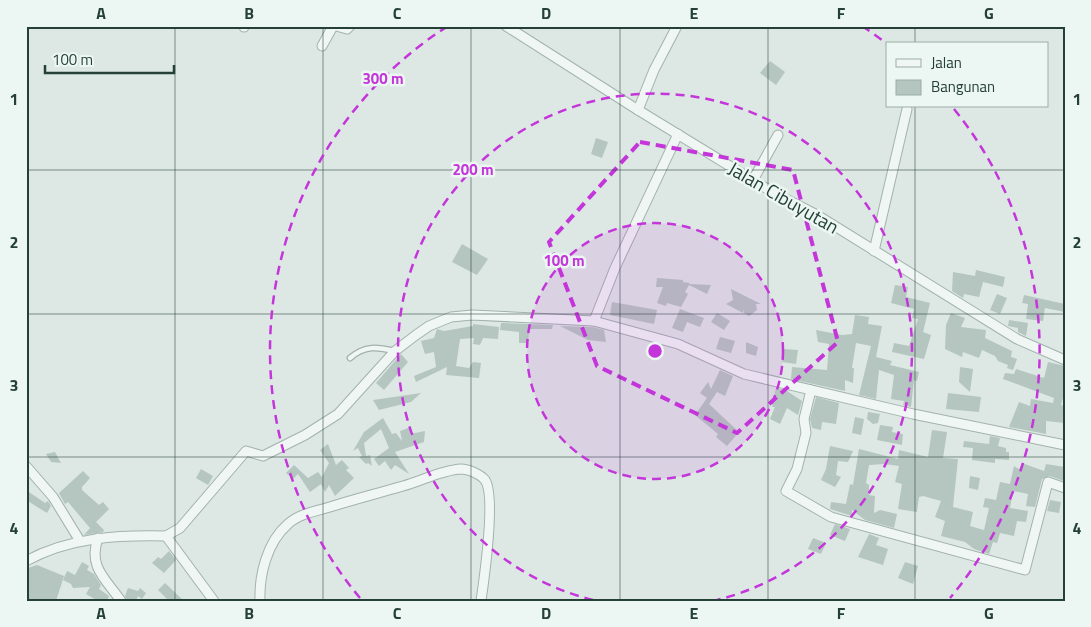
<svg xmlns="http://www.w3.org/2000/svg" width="1091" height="627" font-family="'Titillium Web',sans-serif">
<rect width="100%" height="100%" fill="#dde8e4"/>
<g fill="#b4c6bf">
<polygon points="770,61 785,72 776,85 760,73"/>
<polygon points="596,138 608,142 602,158 591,154"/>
<polygon points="462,244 488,259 477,275 452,262"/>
<polygon points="976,270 1005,277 1003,287 983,282 979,297 964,294 963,298 952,291 953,272 975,276"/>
<polygon points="657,278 683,280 683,282 690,283 689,284 711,285 707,294 689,285 685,292 688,294 681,307 667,303 666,306 657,303 663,287 656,287"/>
<polygon points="895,285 908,287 906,297 930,303 923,332 931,335 924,359 892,352 894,343 909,346 918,319 912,318 914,309 891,303"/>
<polygon points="731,289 761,304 756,304 757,310 749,316 744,313 744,309 743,313 726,304 733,300"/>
<polygon points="997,294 1007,298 1000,314 990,310"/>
<polygon points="1024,295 1065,304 1065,312 1045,308 1043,321 1026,319 1028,304 1022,303"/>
<polygon points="612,302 657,310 654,324 610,315"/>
<polygon points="680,309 704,318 700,327 687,322 683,332 672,328"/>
<polygon points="717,313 730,321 724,330 711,322"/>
<polygon points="951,313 965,318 961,327 986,330 985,338 1012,351 1011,357 1017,359 1013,370 1007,368 1008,365 998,361 995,356 982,350 979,358 963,352 962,357 945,349 946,325"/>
<polygon points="855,315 869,317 868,324 882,326 876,357 892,361 890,365 919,372 917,381 914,380 911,407 903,405 904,401 891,399 894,375 879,370 876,399 859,395 871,346 856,343 852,368 854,368 853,383 845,380 845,391 791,379 792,367 827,370 829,344 818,342 816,330 842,335 852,334"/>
<polygon points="1009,320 1028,323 1026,336 1018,332 1018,328 1008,326"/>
<polygon points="501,323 553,325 552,329 529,329 528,343 519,343 519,332 500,330"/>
<polygon points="473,324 499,327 498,339 483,338 480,345 473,344 474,338 460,339 456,366 469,368 473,362 481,363 479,378 446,375 447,367 416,382 414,376 436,367 434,352 425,354 421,341 434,338 437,329 444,331 473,326"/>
<polygon points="560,326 593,327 604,330 606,342 588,340"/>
<polygon points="720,337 735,341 731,353 716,349"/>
<polygon points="746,342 758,347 756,356 746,353"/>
<polygon points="784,349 798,350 796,364 782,362"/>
<polygon points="401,354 408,362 384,390 376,383"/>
<polygon points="1048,362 1065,366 1065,391 1061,405 1065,406 1065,423 1046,421 1046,434 1009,427 1019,402 1030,406 1031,399 1053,403 1054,398 1003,379 1005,373 1014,374 1016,369 1044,378"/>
<polygon points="960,367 973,369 970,392 959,382"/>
<polygon points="720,370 733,376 725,396 717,392 709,404 739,432 727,446 716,437 718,434 695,415 707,398 700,393 708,382 711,389"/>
<polygon points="776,388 787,391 802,401 798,415 787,408 780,424 770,419 775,407 772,407"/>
<polygon points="421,393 411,402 379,410 373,400"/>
<polygon points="948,393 981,397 979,412 946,409"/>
<polygon points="816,397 839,403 836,424 822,422 821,430 812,428 810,419"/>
<polygon points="868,412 880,414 878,423 873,424 867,419"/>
<polygon points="855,417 864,419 861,435 852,433"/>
<polygon points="383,418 392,434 396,433 402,441 400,431 411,427 410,434 425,431 424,442 395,452 409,474 395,465 391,470 385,461 379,466 374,459 389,448 381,429 364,443 366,456 370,455 372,466 368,463 366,464 359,457 362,456 358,448 353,451 364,432"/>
<polygon points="880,425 893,427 892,432 903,434 902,445 877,440"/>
<polygon points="932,430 947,432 943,458 958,459 953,507 973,512 970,526 984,530 989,508 983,507 985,498 996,500 1000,482 1010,484 1014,466 1019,469 1022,463 1044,471 1046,464 1065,467 1064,481 1050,476 1042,479 1035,507 1026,506 1028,494 1013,491 1010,508 1028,511 1026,522 1017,521 1014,536 1000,533 997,543 993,542 989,554 974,549 965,542 941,536 945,521 935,517 941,501 923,496 919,497 917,512 898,509 902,484 895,482 899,466 884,464 869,465 866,483 869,485 869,495 875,496 874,513 880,510 897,514 894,528 865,520 852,510 852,516 830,509 831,502 846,504 850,484 853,485 859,449 898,459 899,450 928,457"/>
<polygon points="990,436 1000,438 998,446 1006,448 1006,452 1009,452 1009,460 995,459 995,463 972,460 973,448 963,447 964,441 989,444"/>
<polygon points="328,444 336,465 342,460 349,468 346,470 354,478 335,496 329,485 325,492 321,484 310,492 298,474 293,479 286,473 294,465 308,478 318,472 322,477 329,463 320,450"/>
<polygon points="830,446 853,451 848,462 838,461 836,475 841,477 835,487 821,480 826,469"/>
<polygon points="55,452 61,463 51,462 46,454"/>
<polygon points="201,469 213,476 208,485 196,478"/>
<polygon points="83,471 90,478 82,487 82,490 99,505 103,502 109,509 96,522 104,530 103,532 84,535 90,528 68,502 65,504 59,493"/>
<polygon points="970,476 980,478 978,490 969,488"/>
<polygon points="26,490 45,503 48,501 51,506 47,513 26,500"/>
<polygon points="1050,500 1061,502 1059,513 1047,511"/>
<polygon points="835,524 850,529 845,541 830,535"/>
<polygon points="869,534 879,538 876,545 888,549 883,565 858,557"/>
<polygon points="813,538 826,543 821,554 808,549"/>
<polygon points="169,551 176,560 164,573 152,563 158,557 161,559"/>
<polygon points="82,562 89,566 87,570 94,574 101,585 99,589 109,596 107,601 98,601 86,594 90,587 73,588 71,584 63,580 67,571 75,575"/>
<polygon points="905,562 918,566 913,584 898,578"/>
<polygon points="37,565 64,576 56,601 26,601 26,571 28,568"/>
<polygon points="165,583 184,601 169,601 158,590"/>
<polygon points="128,588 138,591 140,588 146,593 142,599 138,596 136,601 127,601 125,596"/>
</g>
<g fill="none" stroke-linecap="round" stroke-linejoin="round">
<g stroke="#a2b2ad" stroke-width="7">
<path id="lane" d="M350,358C365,345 377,347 395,351"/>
</g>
<g stroke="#a2b2ad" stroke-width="11">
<g id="street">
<polyline points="336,26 347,29 350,26"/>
<polyline points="506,26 638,110 774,193 817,215 1017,339 1065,360"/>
<polyline points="244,27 244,26"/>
<polyline points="322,46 333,26"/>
<polyline points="638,110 654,70 677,26"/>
<polyline points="753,180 778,135"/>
<polyline points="874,251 907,109"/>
<polyline points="594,321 615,268 678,134"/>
<polyline points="811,390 804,419 806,433 797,469 786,491 831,517 1025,570 1048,482 1065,488"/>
<polyline points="26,466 53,497 80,541"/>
<polyline points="166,536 214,601"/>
<path d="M98,538C88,567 105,578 121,601"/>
<path d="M26,561C70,537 118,535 166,536L180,528L246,451L263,456L305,435L338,414L395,351L416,335L429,326L451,317L472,315L594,321L678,344L744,374L913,414L1065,445"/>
<path d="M260,601C259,575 267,542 288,524C300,513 318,511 333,506C356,499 379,493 403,486C422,481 441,470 461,469C468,469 480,474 485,480C496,496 484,580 481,601"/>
</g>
</g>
<use href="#lane" stroke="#f0f6f4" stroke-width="4.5"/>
<use href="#street" stroke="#f0f6f4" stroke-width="9"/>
</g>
<path fill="none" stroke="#c435da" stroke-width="4" stroke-dasharray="10 6" stroke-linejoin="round" d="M640,142L793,170L838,342L737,433L597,366L549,242Z"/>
<path fill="none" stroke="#254037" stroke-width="1" stroke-opacity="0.55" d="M175,26V601M323,26V601M471,26V601M620,26V601M768,26V601M915,26V44M915,106V601M26,170H1065M26,314H1065M26,457H1065"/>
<circle cx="655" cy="351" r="128" fill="#c435da" fill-opacity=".12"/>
<g fill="none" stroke="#c435da" stroke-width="2.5" stroke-dasharray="9 6">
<circle cx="655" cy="351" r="128"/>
<path d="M593 600A257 257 0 1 1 717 600"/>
<path d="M360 598A385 385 0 0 1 448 26M862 26A385 385 0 0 1 887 44M954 109A385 385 0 0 1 950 598"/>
</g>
<g text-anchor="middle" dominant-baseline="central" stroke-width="5" stroke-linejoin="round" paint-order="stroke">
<g font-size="19" fill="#254037" stroke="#ecf6f2">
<text transform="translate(784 197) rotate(30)">Jalan Cibuyutan</text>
</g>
</g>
<circle cx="655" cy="351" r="8" fill="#c435da" stroke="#ecf6f2" stroke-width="2.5"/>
<g font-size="15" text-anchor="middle" font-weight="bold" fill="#c435da" stroke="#ecf6f2" stroke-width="5" stroke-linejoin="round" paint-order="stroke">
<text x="383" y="84">300 m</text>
<text x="473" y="175">200 m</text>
<text x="564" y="266">100 m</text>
</g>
<rect width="1091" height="627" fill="none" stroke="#ecf6f2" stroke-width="55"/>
<rect x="886" y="42" width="162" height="65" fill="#ecf6f2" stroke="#9cada7"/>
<rect x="896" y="59" width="25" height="8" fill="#f0f6f4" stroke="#9cada7"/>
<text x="931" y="68" font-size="15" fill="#254037">Jalan</text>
<rect x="896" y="80" width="25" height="15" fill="#b4c6bf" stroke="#9cada7"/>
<text x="931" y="92" font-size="15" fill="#254037">Bangunan</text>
<path d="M45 65v8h129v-8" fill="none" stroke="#254037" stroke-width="2.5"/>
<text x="52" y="65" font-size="15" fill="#254037" stroke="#ecf6f2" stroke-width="4" paint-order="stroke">100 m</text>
<rect x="28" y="28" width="1036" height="572" fill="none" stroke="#254037" stroke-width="2"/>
<g font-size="16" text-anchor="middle" font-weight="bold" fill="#254037">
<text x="101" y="19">A</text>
<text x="249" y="19">B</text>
<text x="397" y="19">C</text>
<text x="546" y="19">D</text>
<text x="694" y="19">E</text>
<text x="841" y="19">F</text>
<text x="989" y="19">G</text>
<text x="14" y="105">1</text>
<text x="1077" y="105">1</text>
<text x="14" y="248">2</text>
<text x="1077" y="248">2</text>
<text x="14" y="391">3</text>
<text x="1077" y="391">3</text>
<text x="14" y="534">4</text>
<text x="1077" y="534">4</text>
<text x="101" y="619">A</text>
<text x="249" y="619">B</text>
<text x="397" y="619">C</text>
<text x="546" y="619">D</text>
<text x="694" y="619">E</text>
<text x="841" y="619">F</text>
<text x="989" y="619">G</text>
</g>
</svg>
